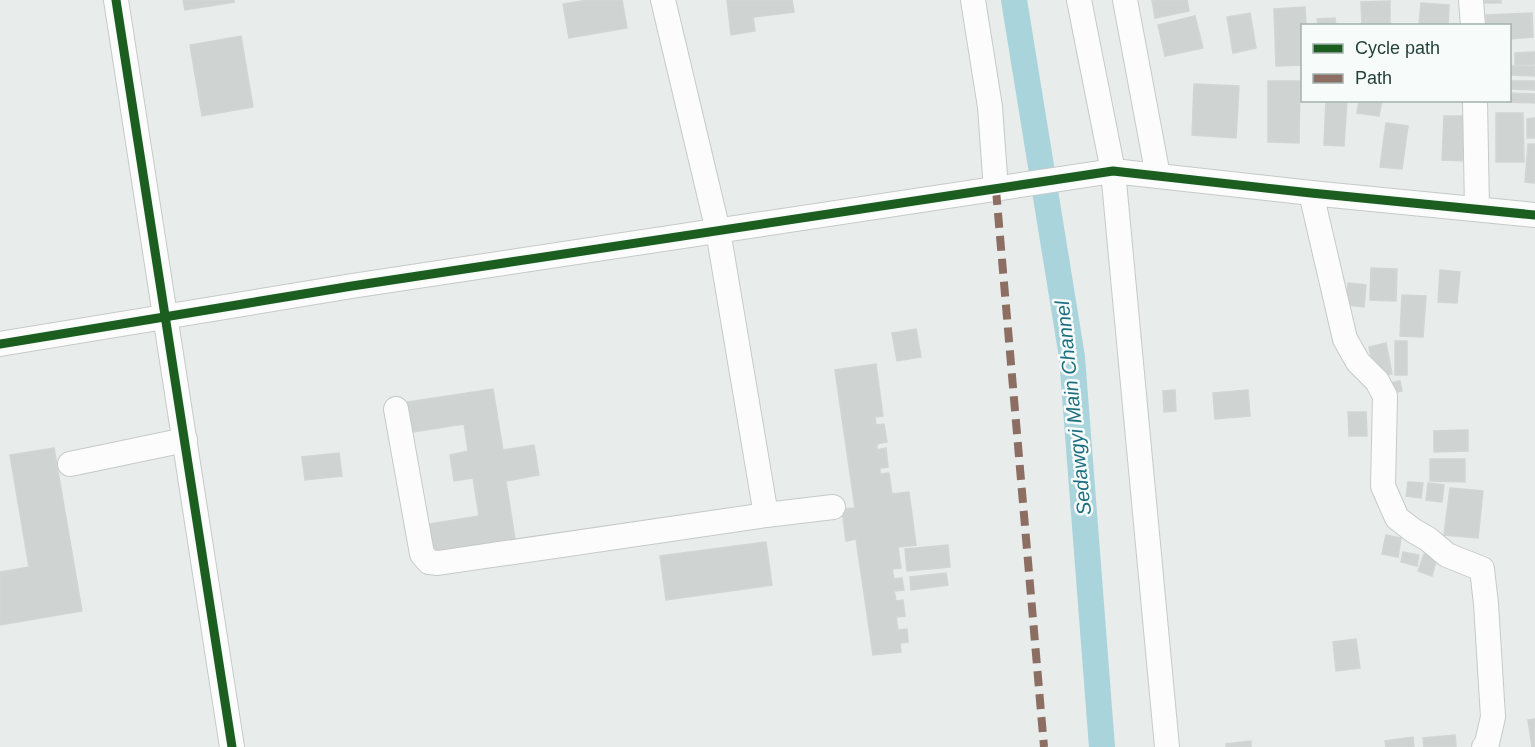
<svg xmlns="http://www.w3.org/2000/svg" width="1535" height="747" font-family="Helvetica,sans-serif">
<rect width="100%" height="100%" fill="#e8edeb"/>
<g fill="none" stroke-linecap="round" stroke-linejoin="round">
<polyline stroke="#a9d4db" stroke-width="26" points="1014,0 1072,357 1102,747"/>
</g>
<g fill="#cfd4d2" stroke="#d1d6d4" stroke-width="1.5">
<polygon points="183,0 234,0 234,2 185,10"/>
<polygon points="588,0 622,0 627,28 569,38 563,4"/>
<polygon points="727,0 792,0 794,12 753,17 755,31 731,35"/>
<polygon points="1152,0 1187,0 1189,11 1155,18"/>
<rect x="1484" y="0" width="17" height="3"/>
<polygon points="1390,1 1390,26 1362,26 1361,2"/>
<polygon points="1421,3 1449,5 1448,26 1419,26"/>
<polygon points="1305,7 1306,26 1302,26 1302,65 1276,66 1274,9"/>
<polygon points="1250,13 1256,48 1233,53 1227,17"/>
<polygon points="1532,13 1533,37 1510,39 1510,26 1487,26 1486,15"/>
<polygon points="1195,16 1203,48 1165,56 1158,25"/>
<polygon points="1335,18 1336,26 1318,26 1317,19"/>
<polygon points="241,36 253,107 202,116 190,45"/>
<polygon points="1535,52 1535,64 1515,65 1515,53"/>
<polygon points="1511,66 1535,66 1535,76 1511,75"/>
<polygon points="1268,81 1300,81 1299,143 1268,142"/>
<polygon points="1510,81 1535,81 1535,90 1510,89"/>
<polygon points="1194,84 1239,86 1236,138 1192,135"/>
<polygon points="1510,93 1535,94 1535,103 1507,102 1508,100 1510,100"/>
<polygon points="1326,100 1347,100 1344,146 1324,145"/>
<polygon points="1359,100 1382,100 1379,116 1357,113"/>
<polygon points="1496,113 1523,113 1524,162 1496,162"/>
<polygon points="1444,116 1470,116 1468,161 1442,160"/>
<polygon points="1535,118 1535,138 1527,138 1527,119"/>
<polygon points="1386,123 1408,126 1402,169 1380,167"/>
<polygon points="1528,144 1535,144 1535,183 1525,182"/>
<polygon points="1371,268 1397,269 1396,301 1370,300"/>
<polygon points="1440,270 1460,272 1457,303 1438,302"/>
<polygon points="1348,283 1366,285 1364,307 1346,305"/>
<polygon points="1402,295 1426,296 1423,337 1400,336"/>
<polygon points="916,329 921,357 897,361 892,333"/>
<rect x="1395" y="341" width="12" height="34"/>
<polygon points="1386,343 1392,374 1375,377 1369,347"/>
<polygon points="876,364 883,416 875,417 876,425 884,424 887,442 877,444 877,450 886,448 888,467 880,468 880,474 889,473 892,494 909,492 916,545 898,547 901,568 892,569 894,579 902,578 904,590 894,591 896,601 903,600 905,616 896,617 898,630 907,629 908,642 900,643 901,652 873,655 856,539 846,541 842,509 855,508 835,370"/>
<polygon points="1400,381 1402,391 1387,394 1385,384"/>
<polygon points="493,389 503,450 534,445 539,475 506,481 515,539 433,552 429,524 479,516 473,478 454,481 450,455 468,451 464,424 407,433 402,403"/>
<polygon points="1175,390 1176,411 1164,412 1163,391"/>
<polygon points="1248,390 1250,416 1215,419 1213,393"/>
<polygon points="1348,412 1366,412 1367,436 1349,436"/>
<polygon points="1468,430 1468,451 1434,452 1434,431"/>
<polygon points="54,448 82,611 0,625 0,572 29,567 10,455"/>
<polygon points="339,453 342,476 305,480 302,457"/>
<polygon points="1430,459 1465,459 1465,482 1430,481"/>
<polygon points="1408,482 1423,483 1421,498 1406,496"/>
<polygon points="1428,483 1444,485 1442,502 1426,500"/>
<polygon points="1450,488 1483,491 1478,538 1444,535"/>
<polygon points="1386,535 1401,538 1398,557 1382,554"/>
<polygon points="766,542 772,585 666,600 660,556"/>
<polygon points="948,545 950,567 907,571 905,549"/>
<polygon points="1403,552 1419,555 1417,566 1401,562"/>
<polygon points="1424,554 1437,558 1432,576 1418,571"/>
<polygon points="946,573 948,585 911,590 910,577"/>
<polygon points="1356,639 1360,668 1336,671 1333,642"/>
<polygon points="1535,719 1535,747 1532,747 1528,720"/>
<polygon points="1455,735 1456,747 1424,747 1423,738"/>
<polygon points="1413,737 1414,747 1386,747 1385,741"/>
<polygon points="1251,741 1251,747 1226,747 1226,744"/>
</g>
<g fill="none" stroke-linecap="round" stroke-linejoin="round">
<g stroke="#c5cac8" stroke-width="26">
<g id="minor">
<polyline points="116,0 232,747"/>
<polyline points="663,0 718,231 766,515"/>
<polyline points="973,0 990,107 996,190"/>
<polyline points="1079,0 1113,171 1167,747"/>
<polyline points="1125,0 1158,176"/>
<polyline points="1471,0 1473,26"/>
<polyline points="1475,100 1477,209"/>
<polyline points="1311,193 1345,339 1358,362 1377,381 1385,396 1383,486 1397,518 1414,531 1428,539 1447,555 1482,569 1486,604 1493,717 1487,743 1484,747"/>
<polyline points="0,344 352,286 1113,171 1311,193 1535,215"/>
<polyline points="396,409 422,554 429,562 438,563 766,515 833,507"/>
<polyline points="70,464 185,440"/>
</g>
</g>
<use href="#minor" stroke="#fcfcfc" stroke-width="24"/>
<polyline stroke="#8d6e63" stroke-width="8" stroke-dasharray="15 8" stroke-linecap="butt" points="996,190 1044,747"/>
<g stroke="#f7fbf9" stroke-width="13">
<g id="cycleway">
<polyline points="116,0 232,747"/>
<polyline points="0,344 352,286 1113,171 1311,193 1535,215"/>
</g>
</g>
<use href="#cycleway" stroke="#1b5e20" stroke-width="9"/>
</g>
<g text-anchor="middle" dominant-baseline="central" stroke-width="5" stroke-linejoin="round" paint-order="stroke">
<g font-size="20" font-style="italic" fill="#1c6f80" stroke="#f7fbf9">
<text transform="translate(1073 408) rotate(-96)">Sedawgyi Main Channel</text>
</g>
</g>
<rect x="1301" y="24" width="210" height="78" fill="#f7fbf9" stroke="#a3b1ad" stroke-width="1.5"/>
<rect x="1313" y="44" width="30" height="9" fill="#1b5e20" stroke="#a3b1ad" stroke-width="1.5"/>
<text x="1355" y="54" font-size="18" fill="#24423a">Cycle path</text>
<rect x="1313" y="74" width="30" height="9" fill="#8d6e63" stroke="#a3b1ad" stroke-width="1.5"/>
<text x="1355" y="84" font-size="18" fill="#24423a">Path</text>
</svg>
